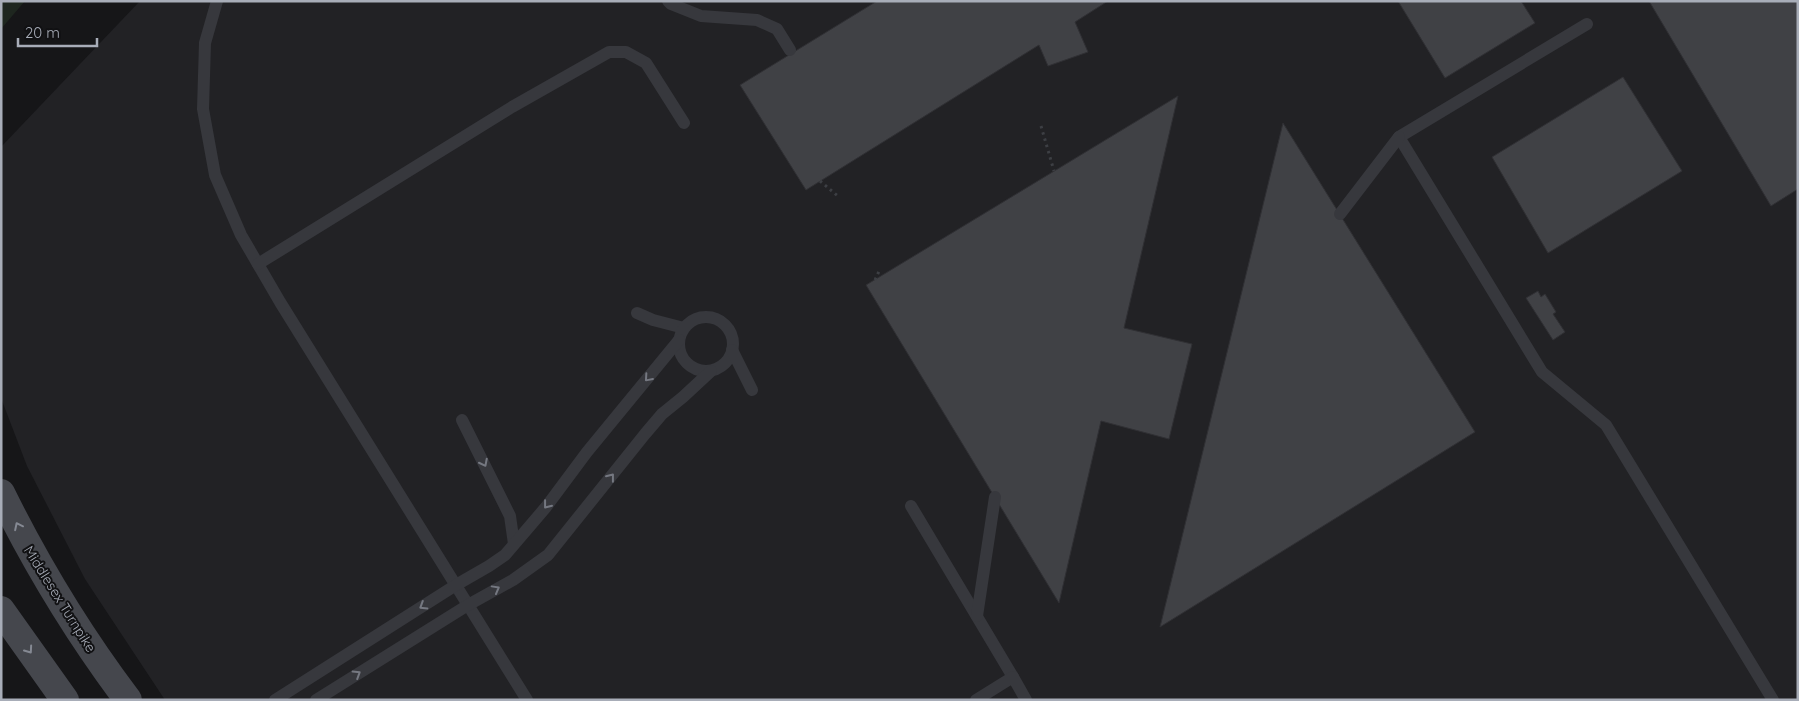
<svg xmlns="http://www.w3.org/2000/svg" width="1799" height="701" font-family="Quicksand,sans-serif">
<rect width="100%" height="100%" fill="#161618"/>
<polygon fill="#222225" points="140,1 1798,1 1798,700 165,700 85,579 27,466 1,398 1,147"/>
<polygon fill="#1e261f" points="1,1 25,1 1,29"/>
<g fill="#404145" stroke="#303034">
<polygon points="877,1 1108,1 1075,22 1088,52 1048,66 1039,45 806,190 740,85"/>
<polygon points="1398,1 1521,1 1535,23 1445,78"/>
<polygon points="1649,1 1798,1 1798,189 1771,206"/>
<polygon points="1623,77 1682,171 1548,253 1492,157"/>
<polygon points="1178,96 1124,328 1192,344 1169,439 1101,421 1059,603 866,285"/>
<polygon points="1283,123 1475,432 1160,627"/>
<polygon points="1538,291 1541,297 1545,294 1556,312 1553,314 1565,332 1553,340 1526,298"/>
</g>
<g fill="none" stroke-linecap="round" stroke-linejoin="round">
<g stroke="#3d3f44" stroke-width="3" stroke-dasharray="2.5 4" stroke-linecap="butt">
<polyline points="1041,126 1054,171"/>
<polyline points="820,181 839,197"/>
<polyline points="875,280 880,269"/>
</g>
<g stroke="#37383d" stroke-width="12">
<polyline points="217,1 205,43 203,109 215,175 241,235 280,302 527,700"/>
<polyline points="668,1 671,4 701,16 757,20 777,29 790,50"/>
<polyline points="1587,24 1399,137 1542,372 1606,425 1773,700"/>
<polyline points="1340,214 1399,137"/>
<polyline points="258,264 512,107 609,52 626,52 646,63 684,123"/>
<polyline points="637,313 653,320 684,328"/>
<circle cx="706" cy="344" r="27"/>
<polyline points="732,350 752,390"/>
<polyline points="462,420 510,516 514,544"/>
<polyline points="911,506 1013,677"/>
<polyline points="977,616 995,497"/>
<polyline points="275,700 456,585 489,566 505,555 546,507 587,452 679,340"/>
<polyline points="316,700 468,605 513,580 548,555 645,434 662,414 683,397 711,371"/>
<polyline points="976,700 1013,677 1026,700"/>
</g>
<g stroke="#45474d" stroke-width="28">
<path d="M1,493C37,566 79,635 128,700"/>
<polyline points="1,610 65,700"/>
</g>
</g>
<defs><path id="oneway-chevron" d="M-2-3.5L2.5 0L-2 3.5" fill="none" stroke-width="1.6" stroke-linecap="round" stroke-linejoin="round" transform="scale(1.25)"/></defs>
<g stroke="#757881">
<use href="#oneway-chevron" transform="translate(648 378) rotate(131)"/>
<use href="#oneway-chevron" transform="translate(484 463) rotate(63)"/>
<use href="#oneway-chevron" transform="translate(611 477) rotate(-52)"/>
<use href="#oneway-chevron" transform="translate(547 505) rotate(128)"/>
<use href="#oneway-chevron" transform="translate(496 589) rotate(-29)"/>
<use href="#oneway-chevron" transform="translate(423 606) rotate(148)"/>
<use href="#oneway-chevron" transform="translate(357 674) rotate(-32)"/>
</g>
<g stroke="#858993">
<use href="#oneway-chevron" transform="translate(18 526) rotate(-116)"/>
<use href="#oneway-chevron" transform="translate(29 650) rotate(55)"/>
</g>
<g text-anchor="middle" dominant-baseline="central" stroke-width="4" stroke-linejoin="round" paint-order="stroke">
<g font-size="14" fill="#a8adb8" stroke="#111113">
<text transform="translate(60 599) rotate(58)">Middlesex Turnpike</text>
</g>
</g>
<rect width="1799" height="701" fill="none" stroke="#a8adb8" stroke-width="5"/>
<path d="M18 38v8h79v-8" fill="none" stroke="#a8adb8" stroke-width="2.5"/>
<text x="25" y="38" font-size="15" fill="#a8adb8" stroke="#111113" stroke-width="4" paint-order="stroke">20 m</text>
</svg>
